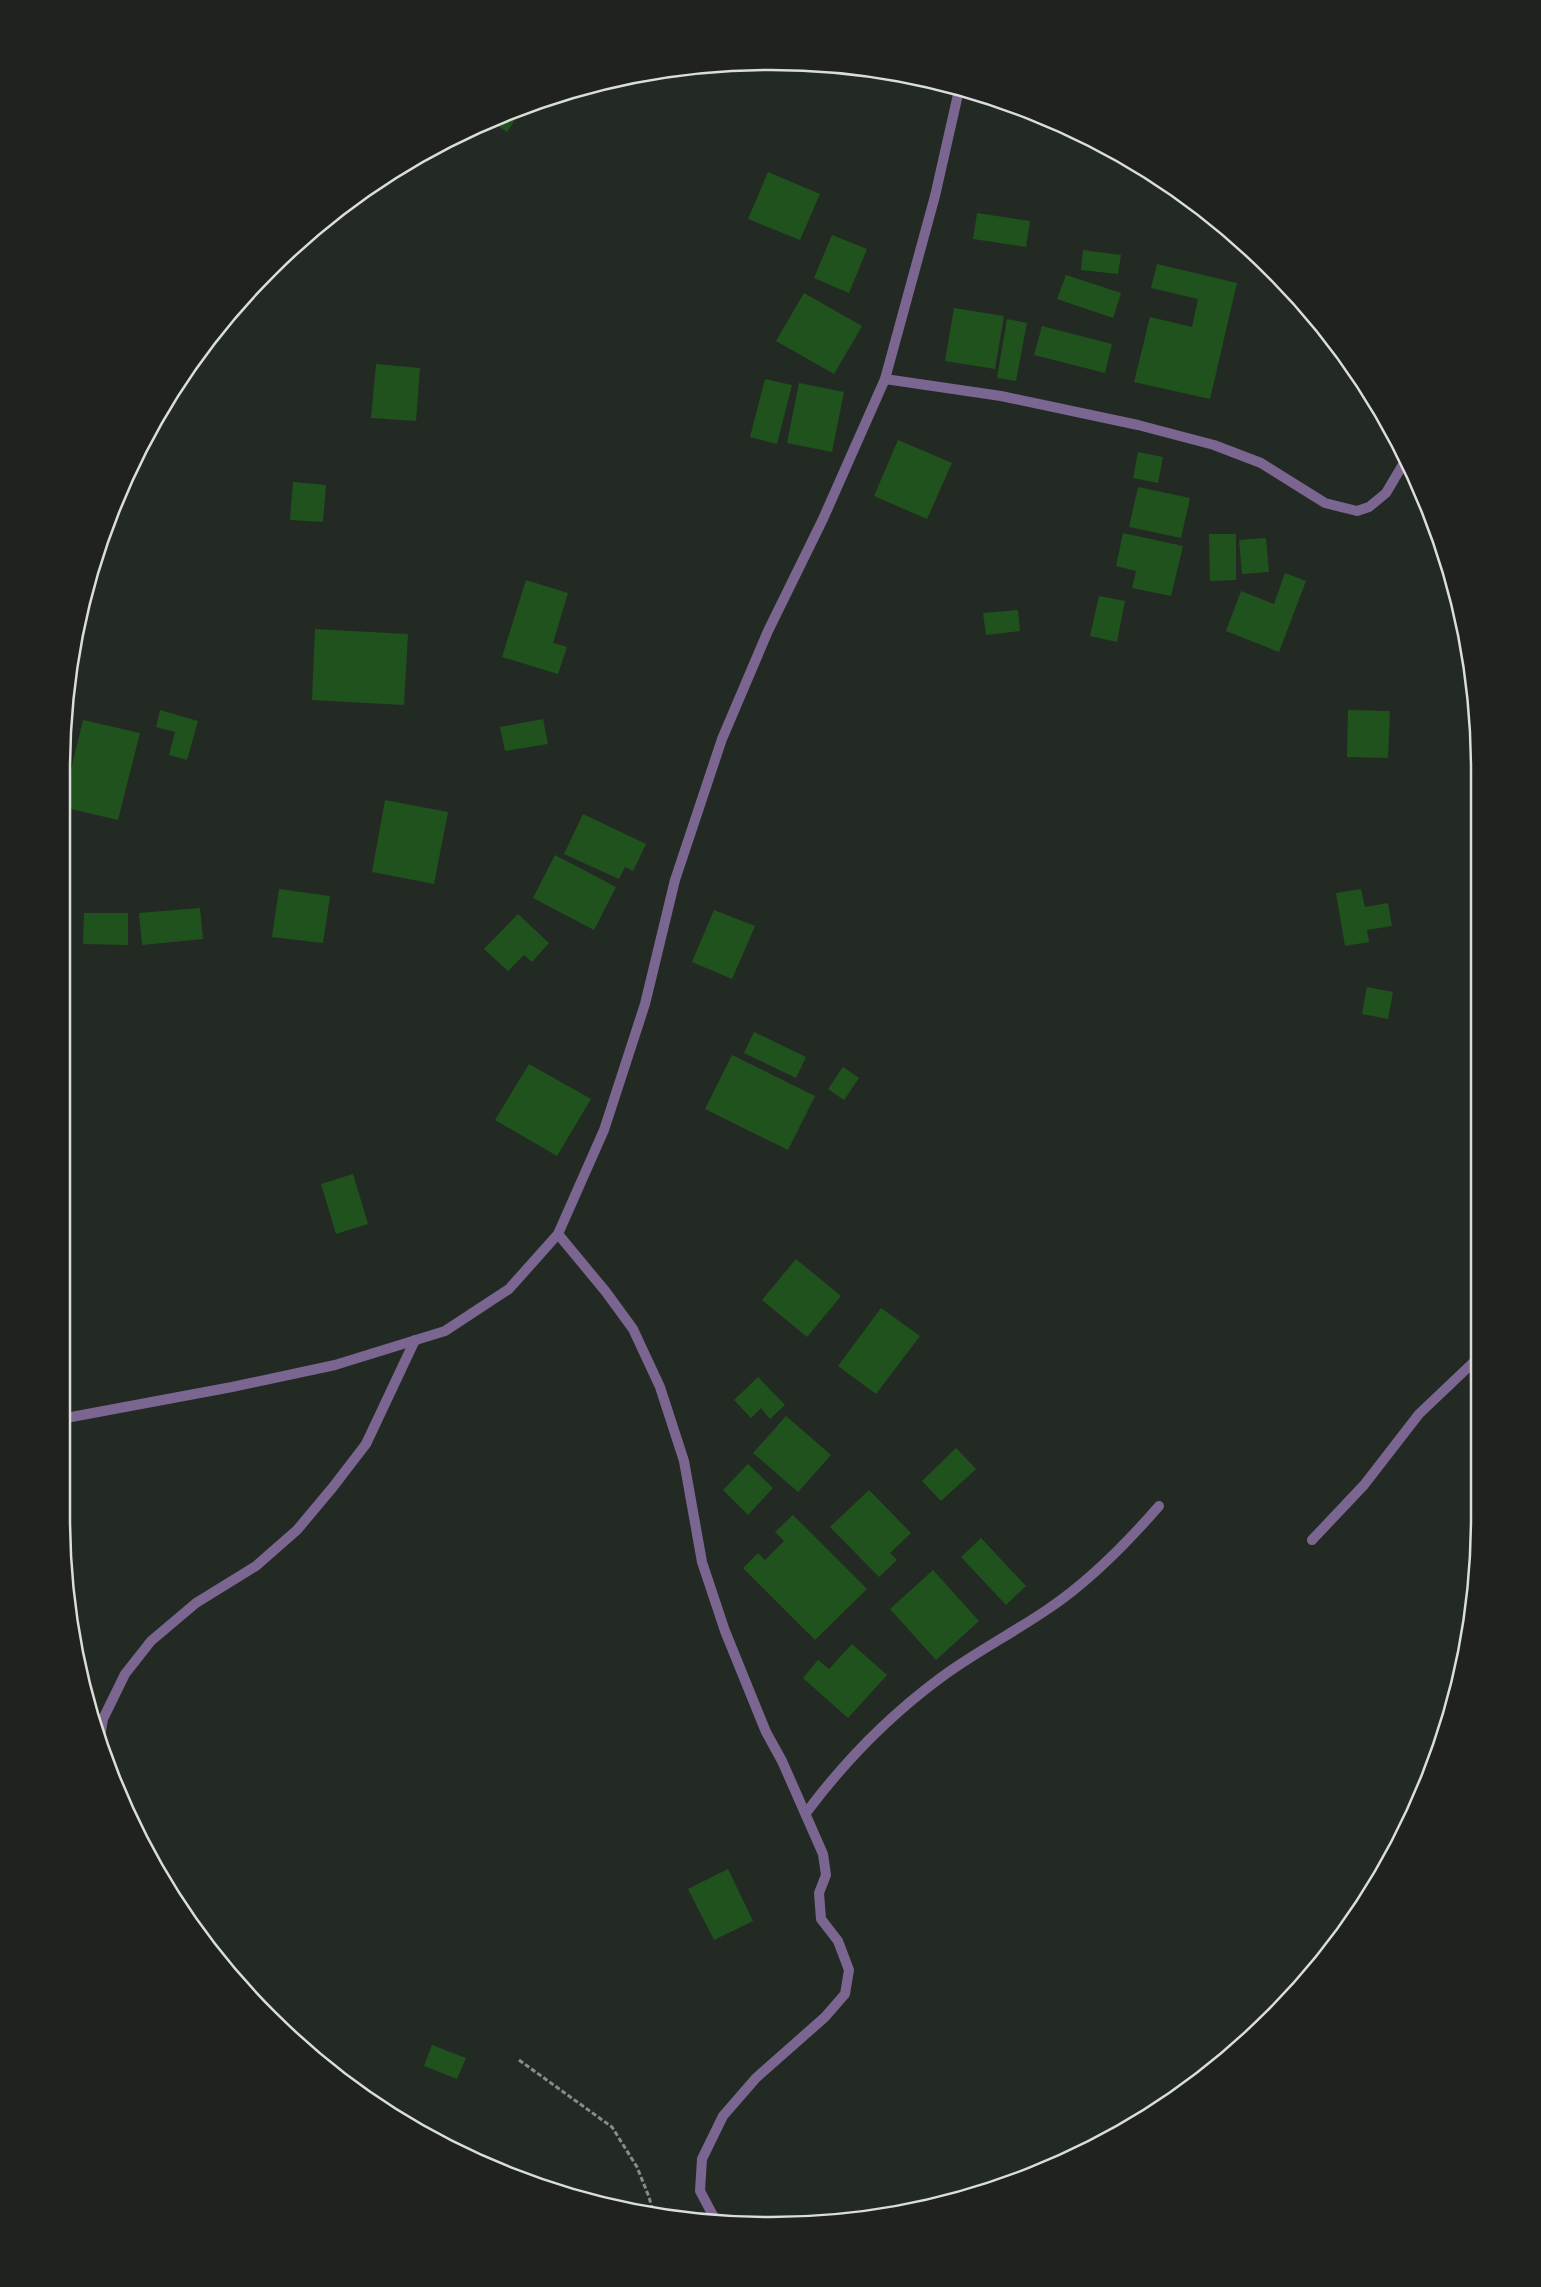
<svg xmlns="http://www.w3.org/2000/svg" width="1541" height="2287" font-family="'Public Sans',sans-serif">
<rect width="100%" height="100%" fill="#232a23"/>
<g fill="#20521e">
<polygon points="523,108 507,132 489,120 499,115"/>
<polygon points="768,172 820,194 800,240 748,219"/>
<polygon points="977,213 1030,221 1026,247 973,239"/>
<polygon points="832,235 867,249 849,293 814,278"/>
<polygon points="1083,250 1121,255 1118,274 1081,270"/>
<polygon points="1157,264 1237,283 1210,399 1134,382 1150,317 1192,327 1198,299 1151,288"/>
<polygon points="1066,275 1121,293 1113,318 1057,299"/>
<polygon points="804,293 862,326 834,374 776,341"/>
<polygon points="954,308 1004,316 995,369 945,361"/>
<polygon points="1007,319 1027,323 1016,381 997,378"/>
<polygon points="1042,326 1112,344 1105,373 1034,355"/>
<polygon points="376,364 420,368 416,421 371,418"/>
<polygon points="765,379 792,385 777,444 750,437"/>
<polygon points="799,383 844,392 832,452 787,443"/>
<polygon points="898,440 952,463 927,519 874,496"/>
<polygon points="1138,452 1163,457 1158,483 1133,478"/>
<polygon points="293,482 326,485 323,522 290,520"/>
<polygon points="1138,487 1190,498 1181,538 1129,527"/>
<polygon points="1123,533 1183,546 1171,596 1132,588 1136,571 1116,566"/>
<polygon points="1209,534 1236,534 1236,580 1210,581"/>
<polygon points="1266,538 1269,572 1242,574 1239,540"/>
<polygon points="1285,573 1306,581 1279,652 1226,631 1241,591 1274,604"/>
<polygon points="526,580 568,593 553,643 567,647 558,674 502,657"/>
<polygon points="1099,596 1125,601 1117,642 1090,636"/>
<polygon points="1018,610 1020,631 986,635 983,613"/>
<polygon points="315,629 408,634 404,705 312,700"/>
<polygon points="160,710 198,721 187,760 169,755 175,732 156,727"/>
<polygon points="1348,710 1390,711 1388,758 1347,757"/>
<polygon points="543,719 548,744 505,751 500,727"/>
<polygon points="83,720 140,733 118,820 62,807"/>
<polygon points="385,800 448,812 434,884 372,872"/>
<polygon points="583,814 646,844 633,871 625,867 619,879 564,854"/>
<polygon points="555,855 616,887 594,930 533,898"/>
<polygon points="279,889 330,896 323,943 272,937"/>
<polygon points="1361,889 1365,907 1388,903 1392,926 1367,930 1369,942 1345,946 1336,893"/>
<polygon points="200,908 203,939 142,945 139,913"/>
<polygon points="714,910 755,926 732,979 692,962"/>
<polygon points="84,913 128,913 128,945 83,944"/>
<polygon points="518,914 549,943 532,962 524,955 508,971 484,949"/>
<polygon points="1367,987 1393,992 1388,1019 1362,1014"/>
<polygon points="754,1032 806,1057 796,1078 744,1053"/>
<polygon points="732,1055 815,1096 788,1150 705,1109"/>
<polygon points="529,1064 591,1099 557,1156 495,1120"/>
<polygon points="843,1067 859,1078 844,1100 828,1089"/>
<polygon points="353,1174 368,1224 336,1234 321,1184"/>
<polygon points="796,1259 841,1296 807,1337 762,1300"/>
<polygon points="881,1308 920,1336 876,1394 838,1366"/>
<polygon points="758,1377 785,1405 770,1419 761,1408 751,1418 734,1400"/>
<polygon points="786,1416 831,1455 798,1492 753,1453"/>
<polygon points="956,1448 976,1469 941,1501 922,1481"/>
<polygon points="748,1464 773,1488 748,1515 723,1490"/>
<polygon points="869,1490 911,1533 890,1553 897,1560 879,1577 830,1527"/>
<polygon points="793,1515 867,1589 815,1640 743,1568 758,1553 765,1560 784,1541 775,1532"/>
<polygon points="981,1538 1026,1586 1006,1605 961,1557"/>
<polygon points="933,1570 979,1621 936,1660 890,1609"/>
<polygon points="852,1644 887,1675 848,1718 803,1678 818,1660 829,1669"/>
<polygon points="728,1869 753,1921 714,1940 688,1889"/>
<polygon points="432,2045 466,2058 457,2079 424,2066"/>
</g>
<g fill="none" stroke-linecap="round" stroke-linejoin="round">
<polyline stroke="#868c86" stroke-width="3" stroke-dasharray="5 2.5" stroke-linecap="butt" points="519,2060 612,2127 637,2167 649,2197 653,2212"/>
<g stroke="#7b6692" stroke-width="10">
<polyline points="885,379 1001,396 1138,425 1214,445 1261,463 1325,503 1357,511 1369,507 1386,493 1405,461"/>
<polyline points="558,1234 606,1292 633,1329 660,1387 684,1461 702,1562 725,1631 766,1732 782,1761 823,1854 826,1875 819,1893 821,1919 838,1941 849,1970 845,1994 825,2017 756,2078 723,2116 702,2159 700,2191 717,2223"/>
<polyline points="66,1418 232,1387 335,1365 445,1331 509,1289 558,1234 604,1130 645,1004 675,880 722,739 768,631 823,519 885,379 935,196 959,90"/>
<polyline points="1312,1540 1364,1485 1419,1414 1480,1356"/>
<polyline points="99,1744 103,1719 125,1674 151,1641 196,1603 256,1566 297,1530 333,1487 366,1444 415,1340"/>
<path d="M806,1813C844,1762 888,1717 939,1679C972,1654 1013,1633 1048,1609C1090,1581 1126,1544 1159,1506"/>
</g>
</g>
<path d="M0 0H1541V2287H0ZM770 70H771A700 700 0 0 1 1471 770V1517A700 700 0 0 1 771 2217H770A700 700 0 0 1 70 1517V770A700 700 0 0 1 770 70Z" fill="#1f221e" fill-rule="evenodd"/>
<path fill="none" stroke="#daded9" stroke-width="2.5" d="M770 70H771A700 700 0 0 1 1471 770V1517A700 700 0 0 1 771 2217H770A700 700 0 0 1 70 1517V770A700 700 0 0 1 770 70Z"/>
</svg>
